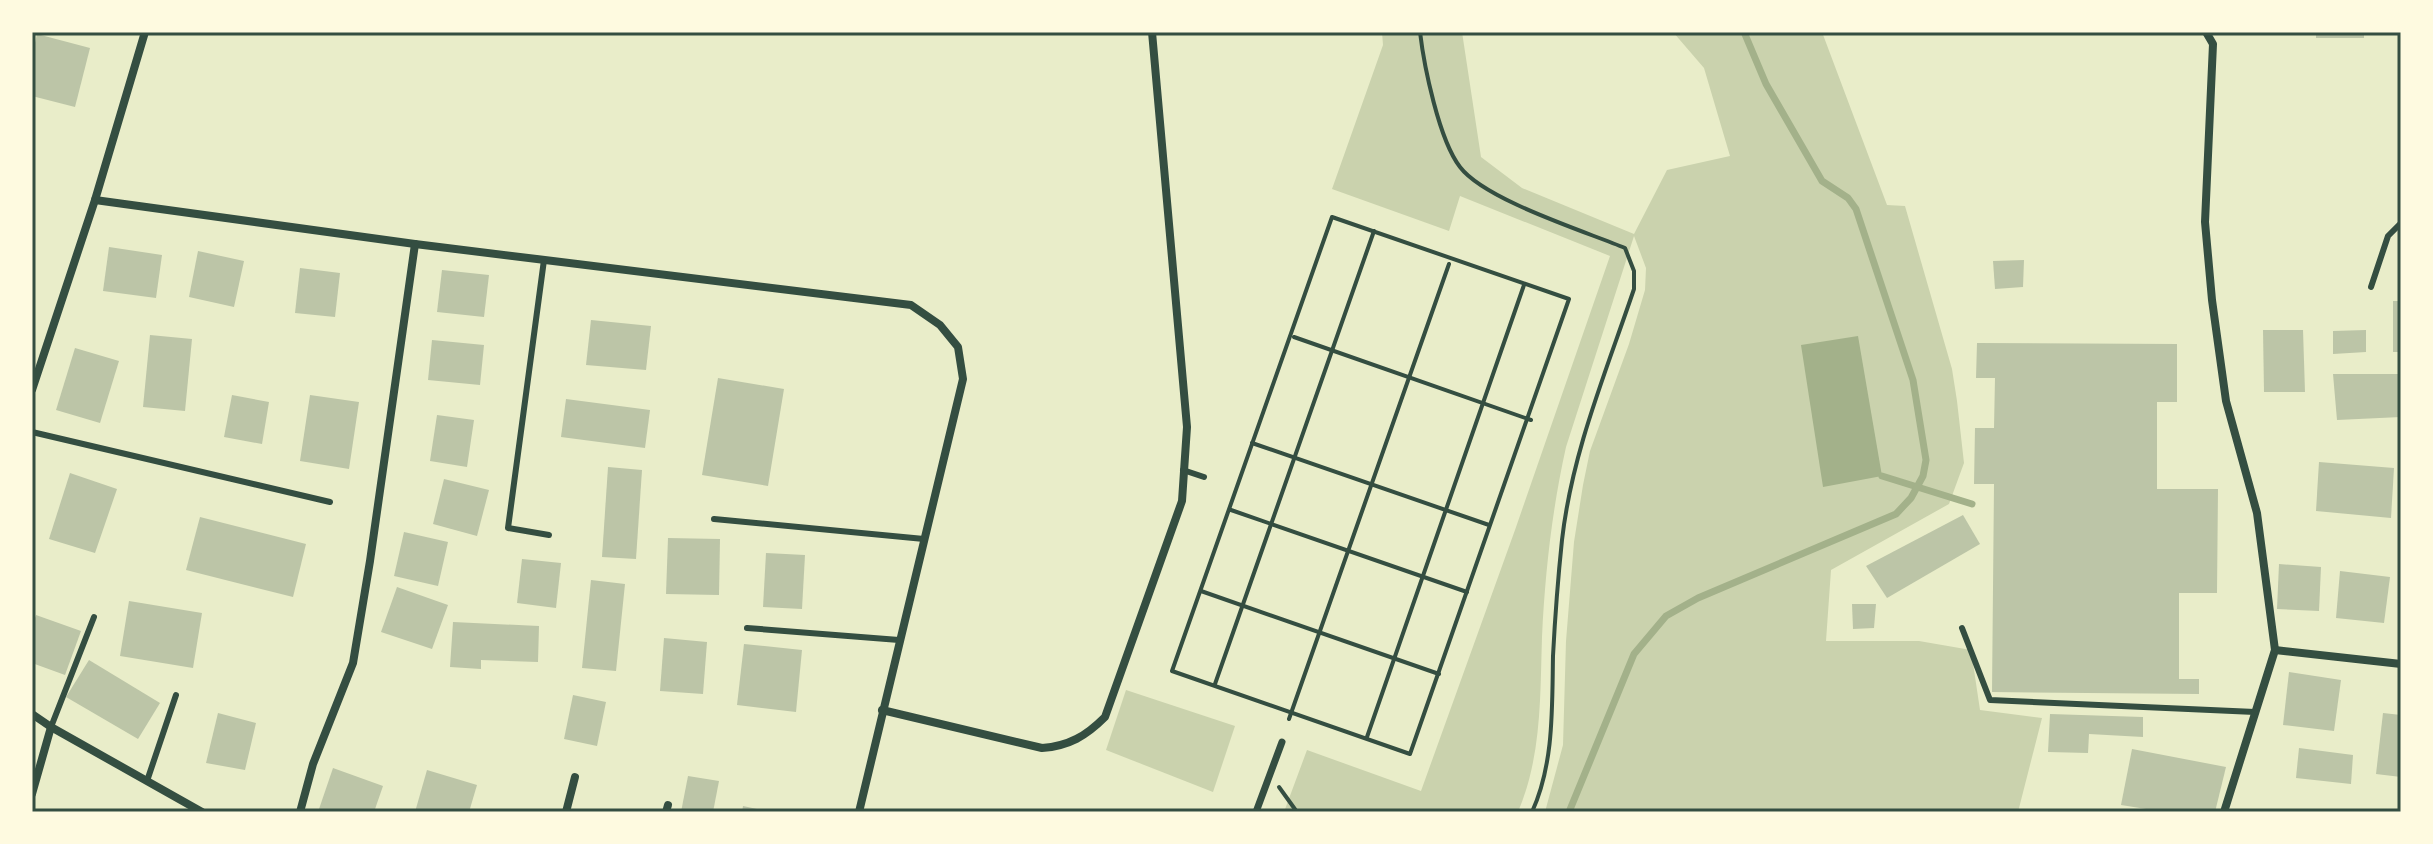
<svg xmlns="http://www.w3.org/2000/svg" width="2433" height="844" font-family="'Titillium Web',sans-serif">
<rect width="100%" height="100%" fill="#e9edc9"/>
<g fill="#cad2ad">
<path d="M1382,32H1462L1481,157L1522,188L1634,234L1667,170L1730,156L1704,68L1673,32H1822L1887,205L1905,206L1952,369L1957,401L1964,463L1949,504L1831,570L1826,641H1919L1971,650L1980,710L2042,718L2018,812H1545L1563,745L1566,641L1574,542L1583,485L1590,451L1629,344L1645,290L1646,268L1634,236L1566,447C1552,510 1545,573 1542,637C1540,697 1542,755 1518,812H1284L1307,750L1421,791L1515,530L1610,256L1460,196L1449,231L1332,189L1383,45Z"/>
<polygon points="1126,690 1235,726 1213,792 1106,750"/>
</g>
<polygon fill="#a3b18a" points="1858,336 1882,476 1823,487 1801,345"/>
<g fill="none" stroke-linecap="round" stroke-linejoin="round">
<g stroke="#a3b18a" stroke-width="7">
<polyline points="1882,476 1972,504"/>
<polyline points="1569,812 1634,654 1666,616 1698,598 1896,514 1911,498 1923,476 1926,460 1913,380 1856,209 1848,198 1822,181 1766,84 1744,32"/>
</g>
</g>
<g fill="#bcc5a7">
<rect x="2316" y="32" width="48" height="6"/>
<polygon points="37,34 90,48 75,107 32,96 32,56"/>
<polygon points="109,247 162,255 156,298 103,291"/>
<polygon points="198,251 244,261 234,307 189,297"/>
<polygon points="2024,260 2023,287 1995,289 1993,261"/>
<polygon points="300,268 340,273 335,317 295,313"/>
<polygon points="442,270 489,275 484,317 437,312"/>
<rect x="2393" y="301" width="8" height="51"/>
<polygon points="591,320 651,326 646,370 586,365"/>
<polygon points="2263,330 2303,330 2305,392 2264,392"/>
<polygon points="2366,330 2366,352 2333,354 2333,331"/>
<polygon points="150,335 192,339 185,411 143,407"/>
<polygon points="432,340 484,345 480,385 428,380"/>
<polygon points="1977,343 2177,344 2177,402 2157,402 2157,489 2218,489 2217,593 2179,593 2179,679 2199,679 2199,694 1992,692 1994,484 1974,484 1975,428 1994,428 1995,378 1976,378"/>
<polygon points="75,348 119,361 100,423 56,410"/>
<polygon points="2333,374 2401,374 2401,417 2337,420"/>
<polygon points="718,378 784,389 768,486 702,475"/>
<polygon points="232,395 269,402 262,444 224,437"/>
<polygon points="310,395 359,402 349,469 300,461"/>
<polygon points="566,399 650,410 645,448 561,437"/>
<polygon points="437,415 474,420 467,467 430,461"/>
<polygon points="2319,462 2394,468 2391,518 2316,511"/>
<polygon points="608,467 642,470 636,559 602,557"/>
<polygon points="70,473 117,489 95,553 49,539"/>
<polygon points="444,479 489,490 477,536 433,524"/>
<polygon points="1963,515 1980,544 1887,598 1866,566"/>
<polygon points="200,517 306,544 293,597 186,570"/>
<polygon points="404,532 448,542 438,586 394,576"/>
<polygon points="668,538 720,539 719,595 666,594"/>
<polygon points="766,553 805,555 802,609 763,607"/>
<polygon points="522,559 561,563 556,608 517,603"/>
<polygon points="2279,564 2321,567 2319,611 2277,609"/>
<polygon points="2340,571 2390,577 2384,623 2336,618"/>
<polygon points="591,580 625,584 616,671 582,668"/>
<polygon points="397,587 448,605 432,649 381,632"/>
<polygon points="129,601 202,613 193,668 120,656"/>
<polygon points="1852,604 1876,604 1874,628 1853,629"/>
<polygon points="36,615 81,631 65,675 32,663 32,627"/>
<polygon points="453,622 539,626 538,662 481,660 481,669 450,667"/>
<polygon points="664,638 707,642 703,694 660,691"/>
<polygon points="744,644 802,650 796,712 737,705"/>
<polygon points="89,660 160,703 138,739 66,697"/>
<polygon points="2289,672 2341,680 2334,731 2283,725"/>
<polygon points="573,695 606,702 597,746 564,739"/>
<polygon points="218,713 256,723 245,770 206,763"/>
<polygon points="2383,713 2401,715 2401,777 2376,774"/>
<polygon points="2050,714 2143,717 2143,737 2089,734 2088,753 2048,752"/>
<polygon points="2299,748 2353,755 2351,784 2296,778"/>
<polygon points="2132,749 2226,767 2215,812 2165,812 2121,805"/>
<polygon points="333,768 383,786 374,812 318,812"/>
<polygon points="427,770 477,785 469,812 415,812"/>
<polygon points="688,776 719,781 713,812 681,812"/>
<polygon points="743,806 766,811 766,812 742,812"/>
</g>
<g fill="none" stroke-linecap="round" stroke-linejoin="round">
<g stroke="#344e41" stroke-width="4">
<path d="M1420,32C1424,66 1439,140 1460,167C1485,200 1584,231 1625,248L1634,271V289C1606,372 1572,452 1562,540C1558,578 1555,618 1553,656C1552,708 1554,764 1532,812"/>
<polygon points="1332,217 1569,299 1410,754 1172,671"/>
<polyline points="1294,337 1531,420"/>
<polyline points="1252,443 1489,525"/>
<polyline points="1231,510 1467,592"/>
<polyline points="1201,591 1439,674"/>
<polyline points="1215,684 1374,231"/>
<polyline points="1289,719 1449,264"/>
<polyline points="1367,737 1524,285"/>
<polyline points="1279,787 1297,812"/>
</g>
<g stroke="#344e41" stroke-width="6">
<polyline points="544,260 508,528 549,535"/>
<polyline points="2371,287 2388,236 2401,223"/>
<polyline points="32,432 330,502"/>
<polyline points="1183,470 1204,477"/>
<polyline points="714,519 924,539"/>
<polyline points="747,628 899,640"/>
<polyline points="1962,628 1990,700 2255,712"/>
<polyline points="51,727 94,617"/>
<polyline points="147,781 176,695"/>
</g>
<polyline stroke="#344e41" stroke-width="7" points="1256,812 1282,742"/>
<g stroke="#344e41" stroke-width="8">
<polyline points="2206,32 2213,44 2205,222 2212,300 2226,401 2257,513 2275,650 2224,812"/>
<polyline points="95,200 415,244 911,305 940,325 958,347 963,379 859,812"/>
<polyline points="32,390 95,200 145,32"/>
<polyline points="2275,650 2401,664"/>
<path d="M882,710L1042,748C1069,746 1086,736 1105,717L1182,501L1187,427L1152,32"/>
<polyline points="32,714 51,727 202,812"/>
<polyline points="32,794 51,727"/>
<polyline points="300,812 313,764 353,663 370,561 415,244"/>
<polyline points="566,812 575,777"/>
<polyline points="666,812 668,805"/>
</g>
</g>
<rect width="2433" height="844" fill="none" stroke="#fefae0" stroke-width="68"/>
<rect x="34" y="34" width="2365" height="776" fill="none" stroke="#344e41" stroke-width="3"/>
</svg>
